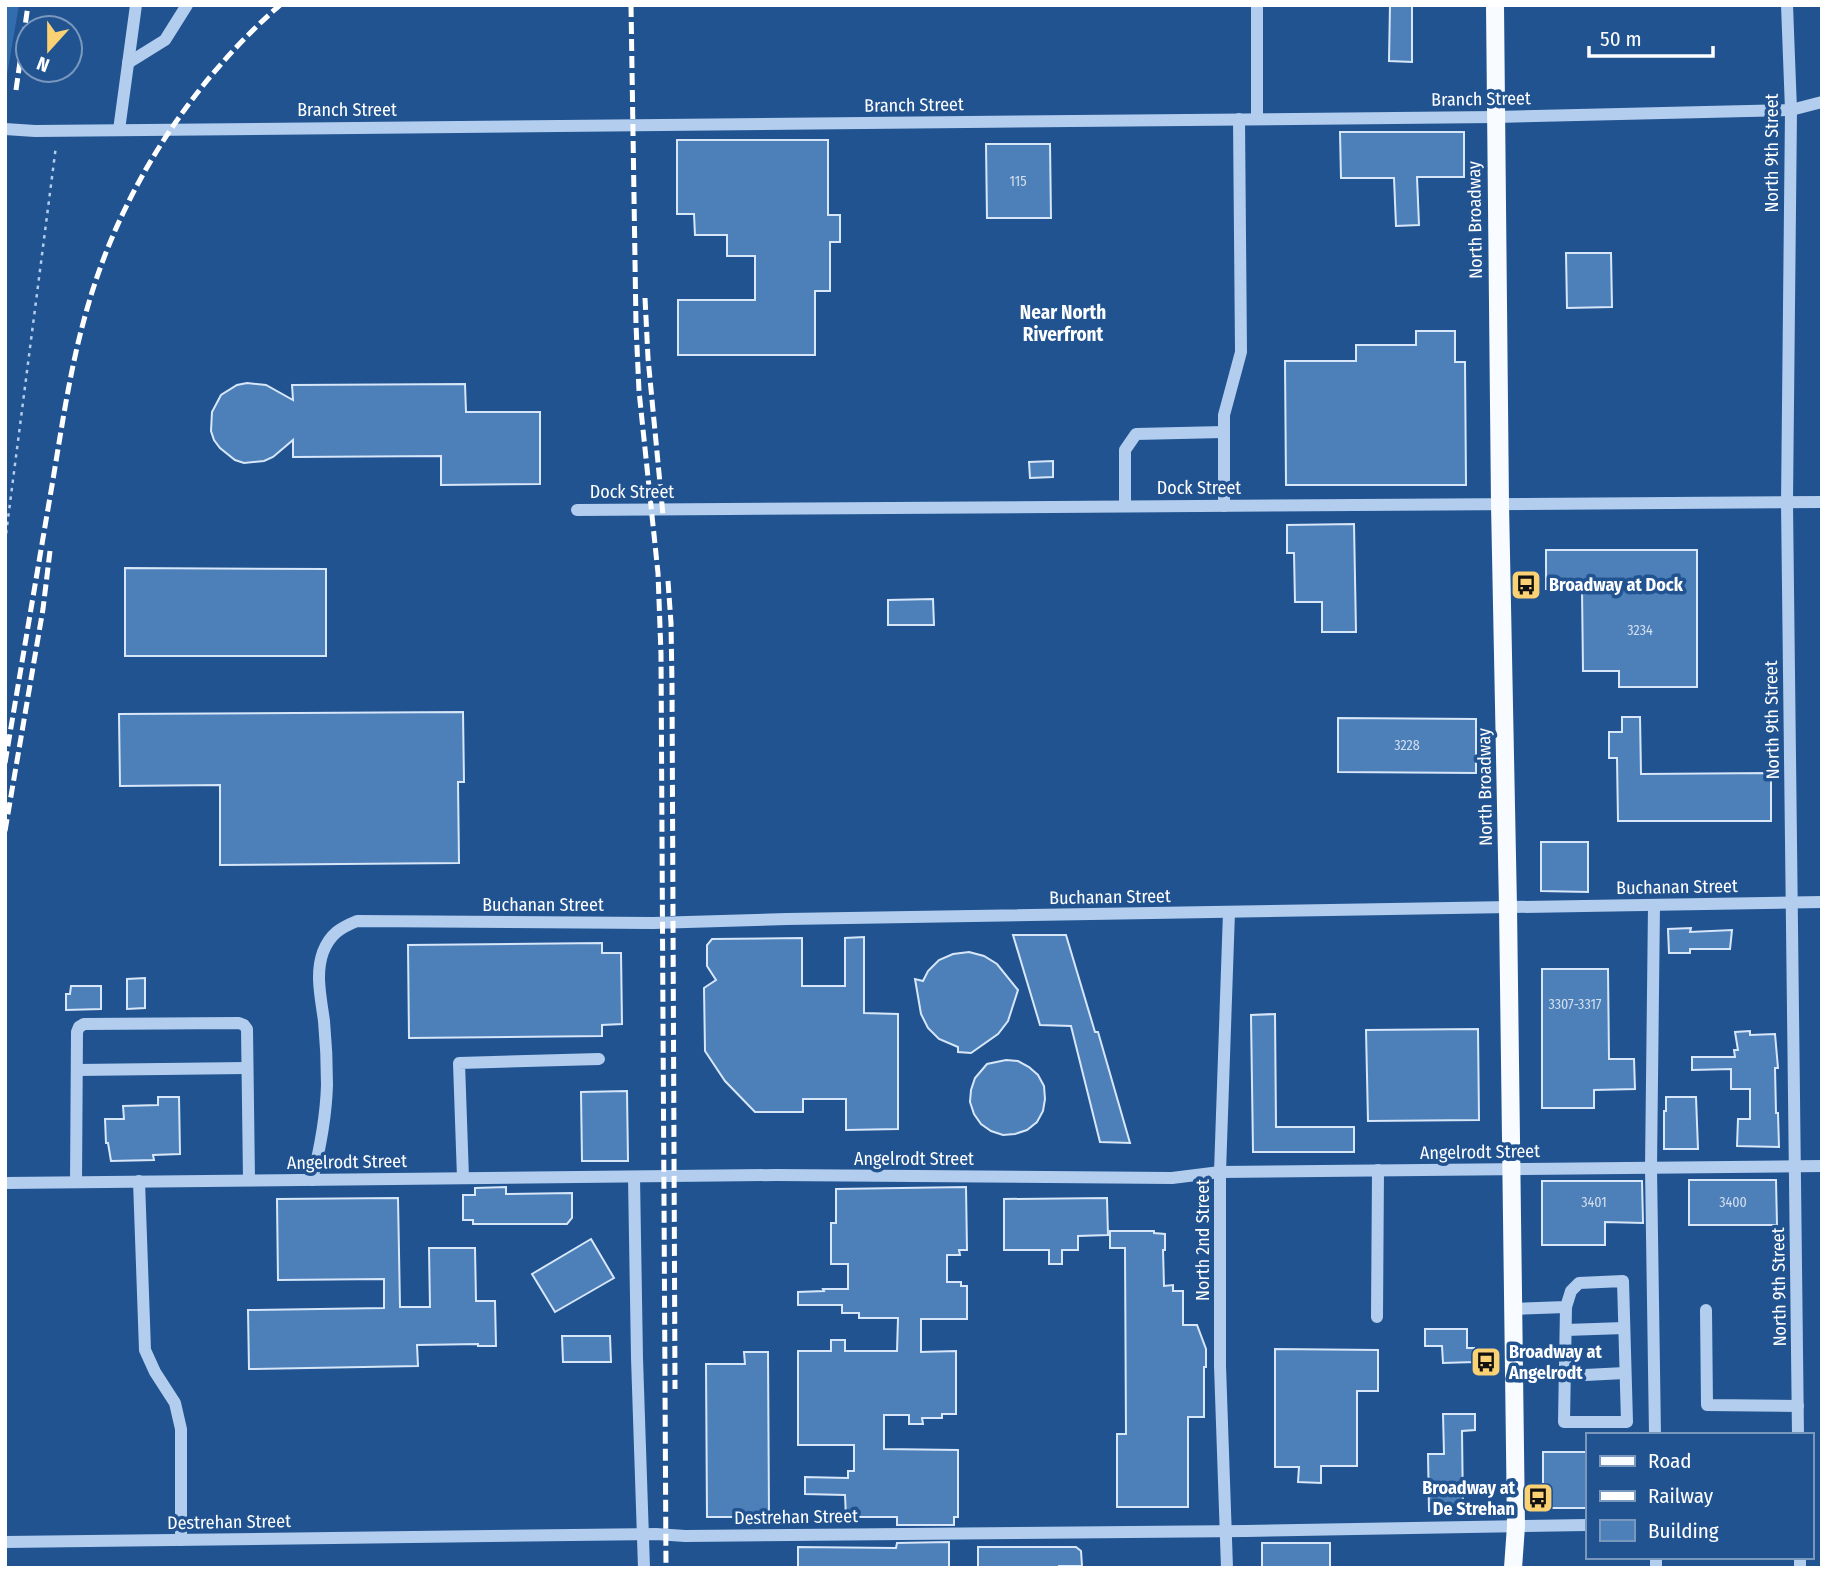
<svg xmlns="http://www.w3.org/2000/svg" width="1827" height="1573" font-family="'Fira Sans Condensed',sans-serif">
<rect width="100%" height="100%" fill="#215391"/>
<polygon fill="#346dae" points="5,5 19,5 5,86"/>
<g fill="#4d7fb9" stroke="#d7e7f9" stroke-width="2">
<polygon points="1390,5 1412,5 1412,62 1389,61"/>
<polygon points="1340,132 1464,132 1464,177 1417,177 1419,225 1396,226 1394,178 1341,178"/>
<polygon points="677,140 828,140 828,215 840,215 840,242 830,242 830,291 815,291 815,355 678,355 678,300 755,300 755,256 727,256 727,235 695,235 694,214 677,214"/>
<polygon points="986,144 1050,144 1051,218 987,218"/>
<polygon points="1566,253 1611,253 1612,307 1567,308"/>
<polygon points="1416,331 1455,331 1455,362 1465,362 1466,485 1286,485 1285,361 1356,361 1356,345 1416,345"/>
<polygon points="247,383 266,385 293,400 292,385 465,384 466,412 540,412 540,484 441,485 441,456 293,457 293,440 273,457 264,461 244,463 235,460 220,448 214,440 211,431 212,412 221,395 237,385"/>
<polygon points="1053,461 1053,477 1030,478 1029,462"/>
<polygon points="1354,524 1356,632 1322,632 1322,602 1295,602 1294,553 1287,553 1287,525"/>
<polygon points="1546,550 1697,550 1697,687 1619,687 1619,671 1583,671 1582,589 1546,589"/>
<polygon points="125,568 326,569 326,656 125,656"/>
<polygon points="933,599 934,625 888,625 888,600"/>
<polygon points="463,712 464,782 458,782 459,863 220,865 220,785 120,786 119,714"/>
<polygon points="1622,717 1640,717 1641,774 1771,773 1771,821 1618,821 1617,758 1609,758 1609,732 1622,732"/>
<polygon points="1338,718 1476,719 1476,773 1338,772"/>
<polygon points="1541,842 1588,842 1588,892 1541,891"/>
<polygon points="1691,928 1690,932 1732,930 1730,949 1690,949 1690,953 1669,953 1668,929"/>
<polygon points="1013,935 1066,935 1095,1032 1098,1032 1130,1143 1100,1142 1071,1026 1040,1025"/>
<polygon points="864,937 864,1013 898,1014 898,1129 846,1130 846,1099 803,1099 803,1112 755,1112 725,1081 705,1051 704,988 716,980 707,966 707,945 712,939 802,938 802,986 845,986 845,938"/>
<polygon points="602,943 602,953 621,953 622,1024 602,1025 602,1036 409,1038 408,945"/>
<polygon points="969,952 984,956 997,964 1018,990 1008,1021 998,1034 971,1053 958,1052 958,1047 939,1039 928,1028 921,1014 915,979 923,981 928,971 939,960 953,954"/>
<polygon points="1542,969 1608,969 1609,1059 1634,1059 1635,1089 1594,1090 1594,1108 1542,1108"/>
<polygon points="145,978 145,1008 127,1009 127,979"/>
<polygon points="71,986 101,986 101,1009 66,1010 66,994 70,994"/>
<polygon points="1275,1014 1276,1127 1354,1127 1354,1152 1253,1152 1251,1015"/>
<polygon points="1478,1029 1479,1120 1368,1121 1366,1030"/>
<polygon points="1750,1031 1750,1035 1775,1034 1778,1068 1775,1068 1776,1113 1778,1113 1779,1147 1737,1146 1738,1119 1750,1119 1750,1089 1731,1089 1731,1069 1692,1070 1692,1057 1735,1057 1734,1050 1738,1050 1735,1032"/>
<polygon points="1006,1060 1018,1061 1029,1067 1038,1075 1044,1086 1045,1099 1043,1111 1037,1122 1027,1130 1015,1134 1003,1135 991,1131 981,1124 974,1114 970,1102 971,1090 975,1078 987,1064"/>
<polygon points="627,1091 628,1161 582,1161 581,1092"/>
<polygon points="158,1097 179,1097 180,1154 153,1155 154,1160 111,1161 108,1143 106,1143 105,1119 124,1119 123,1106 158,1105"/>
<polygon points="1666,1097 1696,1097 1698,1149 1664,1149 1664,1111 1666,1111"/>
<polygon points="1689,1180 1776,1180 1777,1225 1689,1225"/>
<polygon points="1542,1181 1642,1181 1643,1223 1605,1222 1605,1245 1542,1245"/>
<polygon points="506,1187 506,1194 572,1193 572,1218 567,1224 473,1224 473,1220 463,1220 463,1195 475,1195 475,1188"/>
<polygon points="966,1187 967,1250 959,1250 960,1255 947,1255 947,1282 961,1282 961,1286 967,1286 967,1319 921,1319 921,1352 956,1351 956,1414 942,1414 942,1418 922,1418 923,1424 909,1424 909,1415 884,1415 884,1449 958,1450 958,1517 954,1517 954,1525 897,1525 897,1517 846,1517 845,1495 805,1494 805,1477 848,1478 848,1471 854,1471 854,1445 798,1445 798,1351 831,1351 831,1340 845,1340 845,1351 897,1351 898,1318 859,1318 859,1313 842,1313 842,1305 798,1305 798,1292 824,1291 823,1289 848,1289 848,1264 831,1264 831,1223 836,1223 836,1189"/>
<polygon points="398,1198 400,1307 430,1307 429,1248 475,1248 476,1301 495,1301 496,1346 478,1346 478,1344 417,1345 418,1366 249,1369 248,1310 384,1308 384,1279 278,1280 277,1199"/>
<polygon points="1107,1198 1108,1235 1078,1236 1078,1250 1062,1250 1062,1264 1049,1264 1049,1250 1004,1250 1004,1199"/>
<polygon points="1110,1231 1154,1231 1154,1233 1165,1234 1165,1250 1163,1250 1164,1286 1173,1285 1173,1291 1183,1291 1183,1325 1197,1325 1206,1349 1206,1367 1204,1367 1204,1417 1188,1417 1188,1507 1117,1507 1117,1434 1126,1434 1125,1248 1110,1248"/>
<polygon points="591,1239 614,1278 555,1312 532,1274"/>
<polygon points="1425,1329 1467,1329 1467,1348 1474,1348 1474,1362 1443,1363 1442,1346 1425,1346"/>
<polygon points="562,1336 610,1336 611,1362 563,1362"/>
<polygon points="1275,1349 1378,1350 1378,1391 1357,1391 1357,1466 1321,1466 1321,1483 1298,1482 1299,1467 1275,1467"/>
<polygon points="744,1352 768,1352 769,1517 707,1517 706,1364 745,1364"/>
<polygon points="1443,1414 1475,1414 1475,1430 1462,1431 1463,1511 1429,1511 1428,1454 1444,1454"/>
<rect x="1543" y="1452" width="44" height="56"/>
<polygon points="949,1542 949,1568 798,1568 798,1547 896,1548 897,1543"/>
<rect x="1262" y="1543" width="68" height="25"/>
<polygon points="978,1547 1076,1547 1081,1551 1082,1566 1059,1566 1059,1568 978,1568"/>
</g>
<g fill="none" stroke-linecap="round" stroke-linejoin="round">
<polyline stroke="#b2cded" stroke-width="2.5" stroke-dasharray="3.5 5" stroke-linecap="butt" points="5,542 56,146"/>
<g stroke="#b2cded" stroke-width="12">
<polyline points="1787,5 1791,110 1787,503 1798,1435"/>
<polyline points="128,63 165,40 187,5"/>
<polyline points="1257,119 1257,5"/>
<polyline points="5,129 35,131 1495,117 1791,110 1822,102"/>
<polyline points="119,130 136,5"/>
<polyline points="1125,506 1125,450 1136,434 1224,432"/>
<polyline points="1224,506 1224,415 1241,352 1239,119"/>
<polyline points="577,510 1822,502"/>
<polyline points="1654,905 1651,1168 1655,1435"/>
<polyline points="77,1070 247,1068"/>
<polyline points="634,1177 637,1358 644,1568"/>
<polyline points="463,1178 459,1063 599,1059"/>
<path d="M312,1180C320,1149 326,1117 327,1085C327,1064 326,1042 324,1021C321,998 315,974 323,952C330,934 340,928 357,921L653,923L787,919L1822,902"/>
<polyline points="139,1181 145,1350 155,1372 175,1403 181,1429 181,1540"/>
<polyline points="76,1182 77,1032 79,1027 84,1024 239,1023 244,1025 247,1029 249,1180"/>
<polyline points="5,1183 776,1175 1172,1178 1220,1172 1822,1166"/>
<polyline points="1513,1309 1566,1307 1571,1291 1579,1283 1623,1281 1627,1422 1564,1422 1566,1307"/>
<polyline points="1706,1310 1707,1405 1798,1406"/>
<polyline points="1377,1317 1378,1170"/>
<polyline points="1566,1330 1624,1328"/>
<polyline points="1565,1376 1625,1373"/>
<polyline points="5,1542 656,1534 685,1536 1246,1531 1587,1525"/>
<polyline points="1656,1557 1656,1568"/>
<polyline points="1800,1557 1800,1568"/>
<polyline points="1227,1568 1220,1366 1220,1172 1229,912"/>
</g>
<polyline stroke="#f8fbff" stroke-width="18" points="1495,5 1500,504 1508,907 1516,1526 1513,1568"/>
<g stroke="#fff" stroke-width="5" stroke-dasharray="12 5" stroke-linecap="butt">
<polyline points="631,5 636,325 639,391 658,573 661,654 666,1568"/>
<polyline points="16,90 28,5"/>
<polyline points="645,298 648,358 663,515"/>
<polyline points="668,581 671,623 672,685 675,1389"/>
<path d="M5,763C20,674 35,585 50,497C61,434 69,371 87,309C120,192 189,85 280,5"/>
<polyline points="5,831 43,609 50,551"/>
</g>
</g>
<defs>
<g id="bus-square" transform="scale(1.575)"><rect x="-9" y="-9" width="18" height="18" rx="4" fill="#fad173" stroke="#215391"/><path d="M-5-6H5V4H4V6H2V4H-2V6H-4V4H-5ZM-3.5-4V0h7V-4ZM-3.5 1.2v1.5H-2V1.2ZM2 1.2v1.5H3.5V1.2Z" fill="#111"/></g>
</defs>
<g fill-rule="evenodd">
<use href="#bus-square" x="1526" y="585"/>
<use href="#bus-square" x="1486" y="1362"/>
<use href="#bus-square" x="1538" y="1498"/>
</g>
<g text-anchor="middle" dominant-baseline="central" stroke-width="7" stroke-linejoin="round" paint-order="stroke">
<g font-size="14" fill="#d2dfee">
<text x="1018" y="181">115</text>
<text x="1640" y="630">3234</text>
<text x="1407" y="745">3228</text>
<text x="1575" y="1004">3307-3317</text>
<text x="1594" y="1202">3401</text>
<text x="1733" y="1202">3400</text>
</g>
<g font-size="18" fill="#fff" stroke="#215391">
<text transform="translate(1481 99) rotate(-1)">Branch Street</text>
<text transform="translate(914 105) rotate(-1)">Branch Street</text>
<text x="347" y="110">Branch Street</text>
<text transform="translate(1772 153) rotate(-90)">North 9th Street</text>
<text transform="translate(1475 220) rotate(-91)">North Broadway</text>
<text x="1199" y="488">Dock Street</text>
<text x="632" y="492">Dock Street</text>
<text transform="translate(1772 720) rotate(-91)">North 9th Street</text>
<text transform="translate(1485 787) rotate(-91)">North Broadway</text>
<text transform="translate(1677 887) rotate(-1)">Buchanan Street</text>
<text transform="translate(1110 897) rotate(-1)">Buchanan Street</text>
<text x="543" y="905">Buchanan Street</text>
<text transform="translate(1480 1152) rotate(-1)">Angelrodt Street</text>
<text x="914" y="1159">Angelrodt Street</text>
<text transform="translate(347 1162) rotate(-1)">Angelrodt Street</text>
<text transform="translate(1203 1240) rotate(-90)">North 2nd Street</text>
<text transform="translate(1779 1287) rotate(-91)">North 9th Street</text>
<text transform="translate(796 1517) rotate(-1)">Destrehan Street</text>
<text transform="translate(229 1522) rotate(-1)">Destrehan Street</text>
</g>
<g font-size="18" font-weight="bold" fill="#fff" stroke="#215391" text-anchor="start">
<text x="1549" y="585">Broadway at Dock</text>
<text x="1509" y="1352">Broadway at<tspan x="1509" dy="21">Angelrodt</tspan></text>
<text x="1515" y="1488" text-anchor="end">Broadway at<tspan x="1515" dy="21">De Strehan</tspan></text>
</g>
<g font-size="19" font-weight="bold" fill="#fff" stroke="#215391">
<text x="1063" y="312">Near North<tspan x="1063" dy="22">Riverfront</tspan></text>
</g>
</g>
<rect width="1827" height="1573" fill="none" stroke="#ffffff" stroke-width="14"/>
<rect x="1586" y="1433" width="228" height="126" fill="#215391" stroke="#7a98bd" stroke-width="2"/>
<rect x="1600" y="1456" width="35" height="10" fill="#f8fbff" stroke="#7a98bd" stroke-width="2"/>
<text x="1648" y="1468" font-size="21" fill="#ffffff">Road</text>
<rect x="1600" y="1491" width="35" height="10" fill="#ffffff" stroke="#7a98bd" stroke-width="2"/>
<text x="1648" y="1503" font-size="21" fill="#ffffff">Railway</text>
<rect x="1600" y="1520" width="35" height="21" fill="#4d7fb9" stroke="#7a98bd" stroke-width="2"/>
<text x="1648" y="1538" font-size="21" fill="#ffffff">Building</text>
<g transform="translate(49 49) rotate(201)"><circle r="33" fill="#215391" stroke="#7a98bd" stroke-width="2"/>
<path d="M0-5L12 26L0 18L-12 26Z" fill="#fad173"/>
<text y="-10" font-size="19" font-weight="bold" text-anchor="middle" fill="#ffffff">N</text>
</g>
<path d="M1589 46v10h124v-10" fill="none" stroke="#ffffff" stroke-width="3.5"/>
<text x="1600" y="46" font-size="21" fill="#ffffff" stroke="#215391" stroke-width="5" paint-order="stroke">50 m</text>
</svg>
